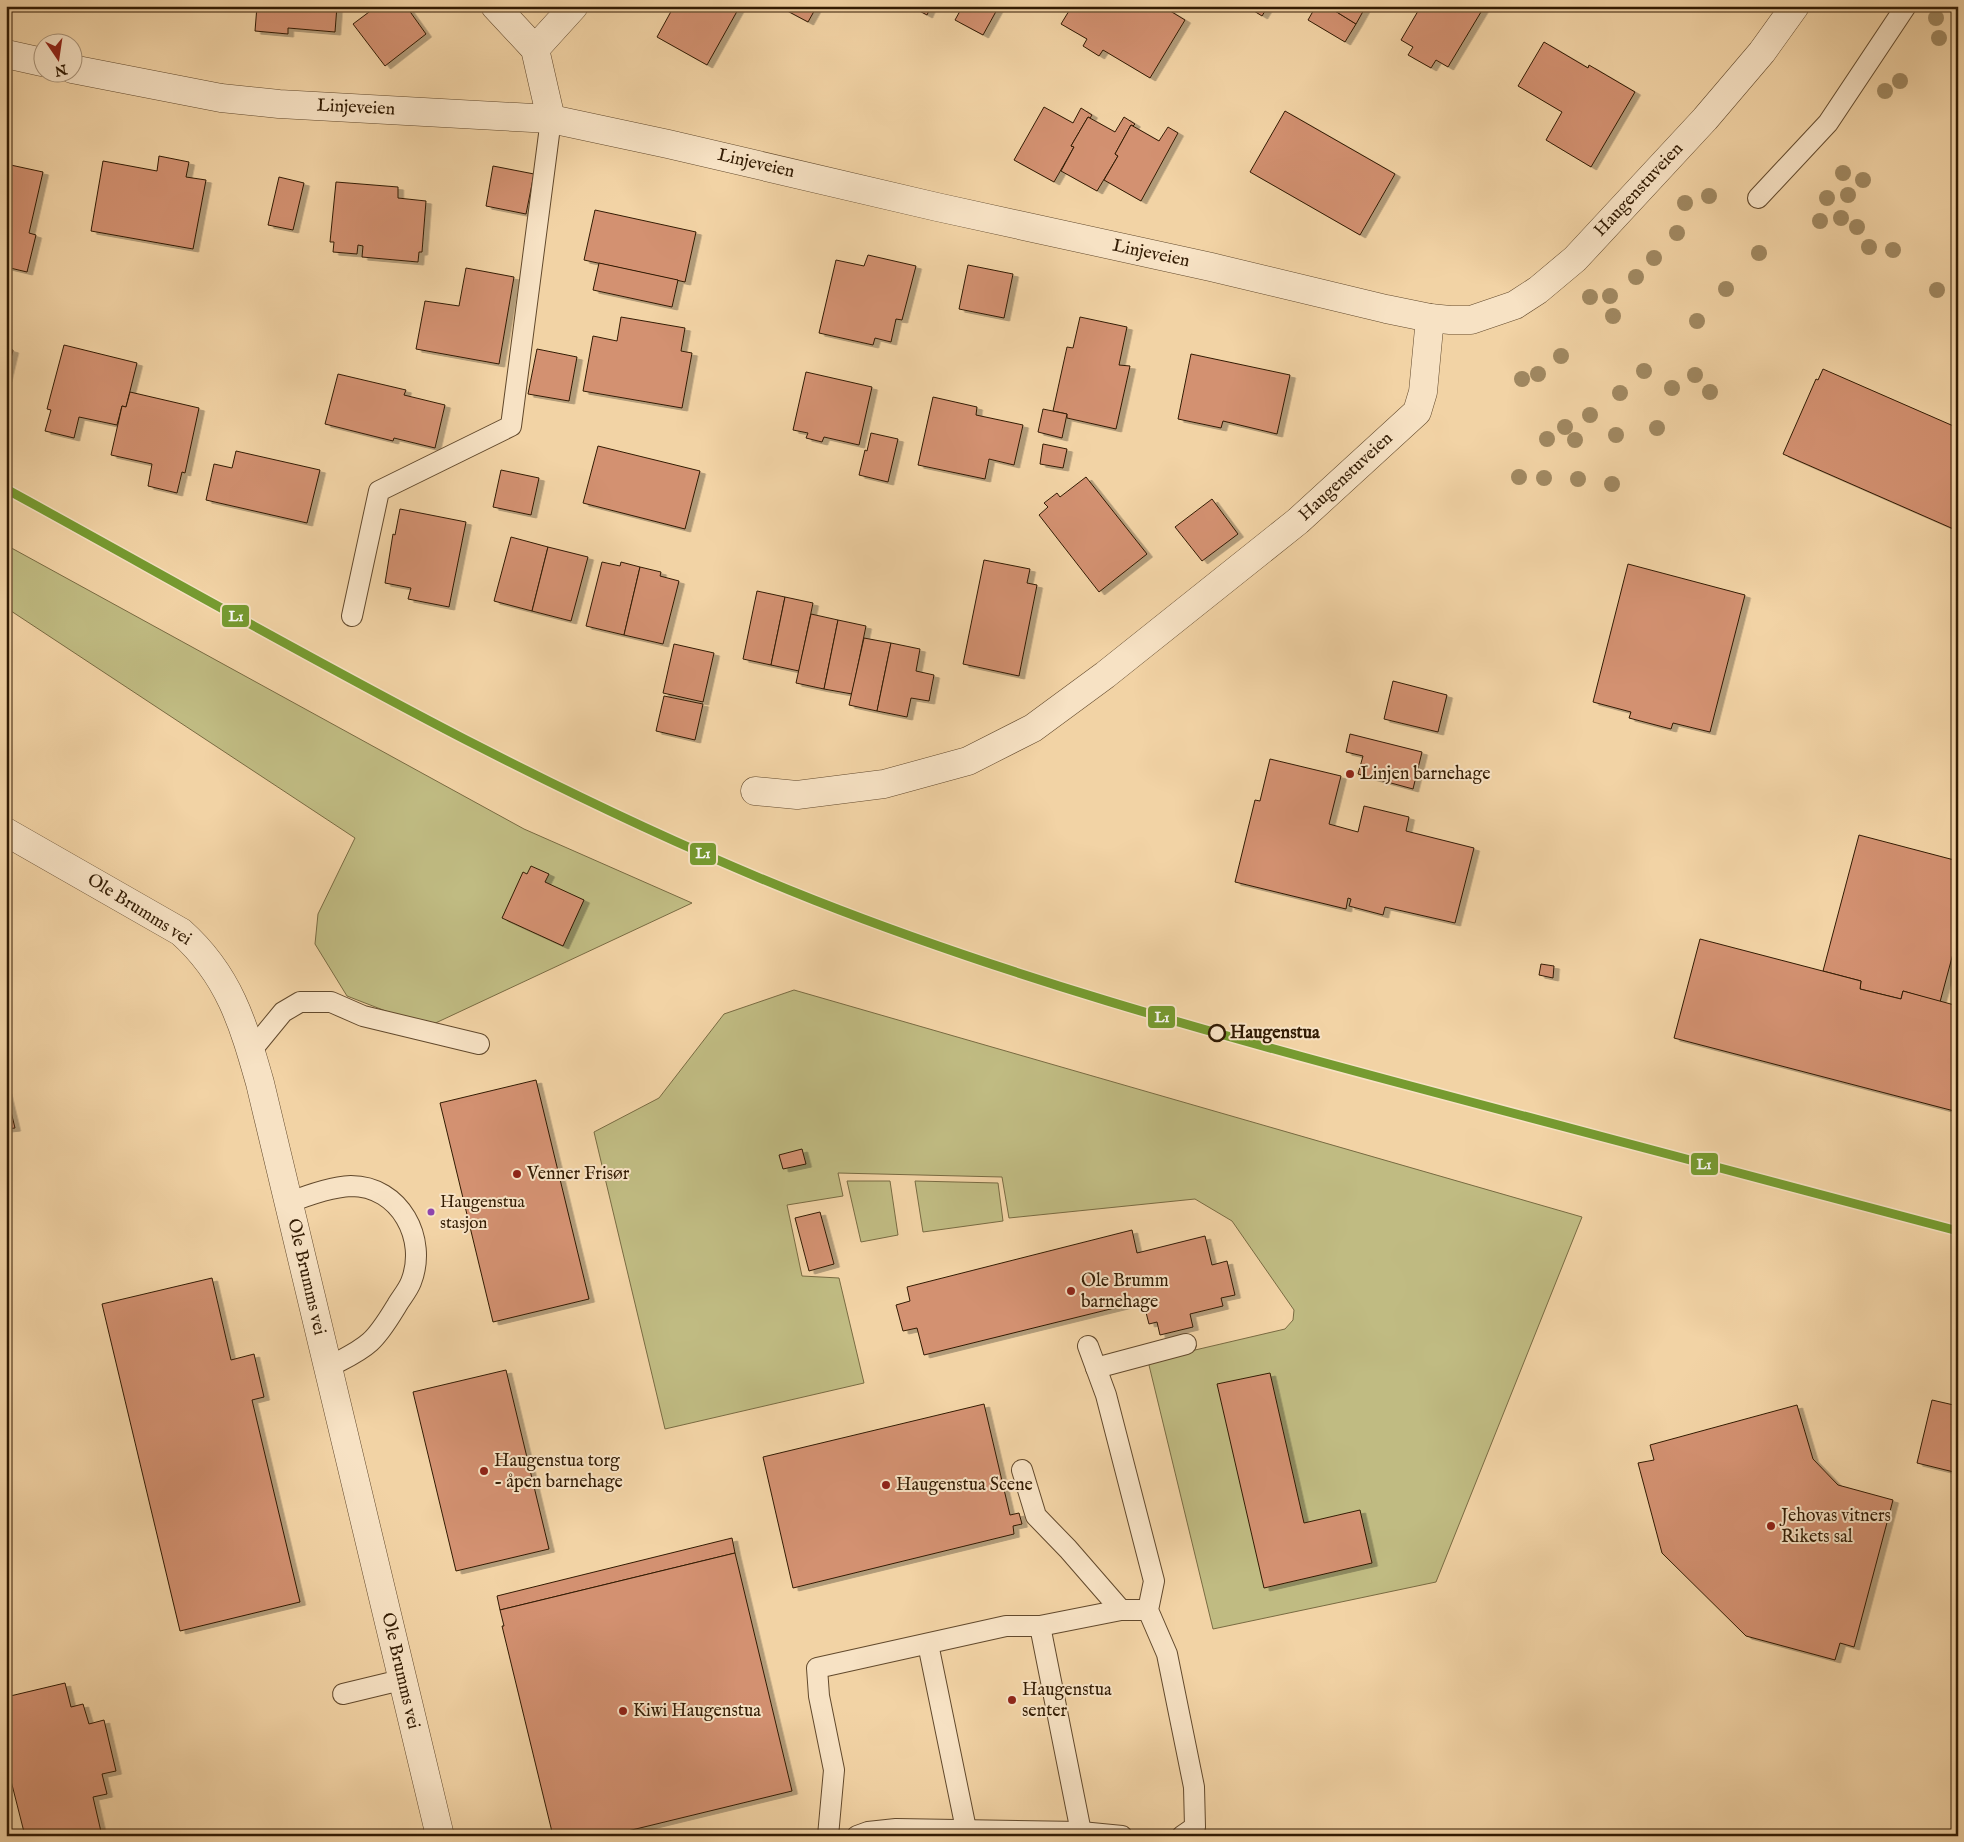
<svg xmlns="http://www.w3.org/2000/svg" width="1964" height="1842" font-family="'IM FELL English',serif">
<defs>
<filter id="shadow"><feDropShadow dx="5.5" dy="3" stdDeviation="0" flood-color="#0004"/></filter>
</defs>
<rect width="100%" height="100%" fill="#f2d3a5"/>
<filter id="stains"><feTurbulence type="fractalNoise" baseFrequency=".004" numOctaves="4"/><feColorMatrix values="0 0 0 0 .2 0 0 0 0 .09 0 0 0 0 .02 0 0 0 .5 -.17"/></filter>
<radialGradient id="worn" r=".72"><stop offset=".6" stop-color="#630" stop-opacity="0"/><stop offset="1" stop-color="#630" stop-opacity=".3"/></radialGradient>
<g fill="#c0bb82" stroke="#796b42">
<polygon points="6,545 524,829 692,903 427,1027 347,996 315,944 318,914 355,838 8,609 6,611"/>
<polygon points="794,990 1582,1217 1436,1582 1213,1629 1148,1361 1285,1329 1293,1320 1294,1310 1232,1221 1195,1199 1009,1218 1002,1177 838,1173 843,1196 787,1205 802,1276 839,1278 864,1383 665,1429 594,1132 659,1098 724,1014"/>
<polygon points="847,1181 890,1181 898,1235 861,1242"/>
<polygon points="915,1181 998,1183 1003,1221 923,1232"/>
</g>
<g fill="#d39171" stroke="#321b03" filter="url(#shadow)">
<polygon points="257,6 337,6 335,32 288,28 288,34 255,31"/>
<polygon points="377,6 406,6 426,34 385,66 353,24"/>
<polygon points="674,6 740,6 707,65 657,37"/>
<polygon points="778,6 817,6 808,22"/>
<polygon points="910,6 931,6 927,15"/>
<polygon points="957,6 999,6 983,35 955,20 960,11 955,9"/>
<polygon points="1072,6 1162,6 1185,20 1150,78 1103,50 1099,56 1083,46 1087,39 1061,24"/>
<polygon points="1246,6 1268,6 1262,16"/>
<polygon points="1316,6 1327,6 1356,24 1345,42 1308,20"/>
<polygon points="1327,6 1366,6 1356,24"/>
<polygon points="1421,6 1484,7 1448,67 1436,60 1431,68 1408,55 1413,47 1401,40"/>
<polygon points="1544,42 1588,68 1589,65 1635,92 1591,167 1546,140 1562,112 1518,86"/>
<polygon points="1044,107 1073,123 1081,108 1092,115 1090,118 1088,117 1071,146 1074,147 1054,182 1014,160"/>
<polygon points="1285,111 1395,174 1360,235 1250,172"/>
<polygon points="1088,117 1115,132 1124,117 1135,124 1133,126 1131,125 1115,154 1118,156 1097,191 1061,171 1074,147 1071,146"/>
<polygon points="1131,125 1159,141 1168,127 1178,133 1141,201 1104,180 1118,156 1115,154"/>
<polygon points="159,156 189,162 186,177 206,180 193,249 91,231 103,161 157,171"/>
<polygon points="6,164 43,172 29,233 36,235 27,272 6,267"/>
<polygon points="493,166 534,174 526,214 486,206"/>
<polygon points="279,177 304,183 293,230 268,225"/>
<polygon points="336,182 398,187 398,198 426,201 422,252 419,252 418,262 362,257 363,246 358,245 357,254 333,252 334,242 330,242"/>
<polygon points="595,210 696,232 685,282 584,260"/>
<polygon points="868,255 916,266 902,320 896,319 891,342 875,338 873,345 819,333 836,260 864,266"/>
<polygon points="599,263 678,280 672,307 593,290"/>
<polygon points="968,265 1013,274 1004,318 959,309"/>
<polygon points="466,268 514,277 499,364 416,349 425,301 459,306"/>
<polygon points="621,317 685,328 681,351 692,353 682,408 583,391 593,336 617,341"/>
<polygon points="1080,317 1127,327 1119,365 1130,366 1116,429 1067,418 1067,414 1053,411 1067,347 1073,348"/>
<polygon points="64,345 137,363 126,407 122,406 117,425 79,417 74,438 45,431 51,410 47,409"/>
<polygon points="6,348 13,350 6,379"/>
<polygon points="537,349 577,357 569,401 528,394"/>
<polygon points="1191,354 1290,375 1277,434 1223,421 1221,428 1178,419"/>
<polygon points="1823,369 1958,428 1958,531 1783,454 1816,379 1818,380"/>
<polygon points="806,372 872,387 859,445 824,437 822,442 806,438 808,433 793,430"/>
<polygon points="338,374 406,390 404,395 445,405 435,448 394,438 393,441 325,424"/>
<polygon points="130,392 199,408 185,473 182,472 177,493 148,486 152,464 111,455 122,406 126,407"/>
<polygon points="933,397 977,407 976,415 1023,425 1014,465 989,459 985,479 918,465"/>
<polygon points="1043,409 1067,414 1062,438 1038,432"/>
<polygon points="871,433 898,439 888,482 859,475 865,450 867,451"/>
<polygon points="1043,444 1067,449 1063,468 1040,464"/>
<polygon points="598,446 700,471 685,529 583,503"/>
<polygon points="236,451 320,470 307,523 206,500 214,464 232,468"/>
<polygon points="501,470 539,478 531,515 493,507"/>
<polygon points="1086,477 1147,554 1099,592 1039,515 1048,507 1044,503 1057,493 1060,497"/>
<polygon points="1212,499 1238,534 1202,561 1175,527"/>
<polygon points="400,509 466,522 449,607 408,599 411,588 385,583 393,534 395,535"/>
<polygon points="511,537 548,547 532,611 494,601"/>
<polygon points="548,547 588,557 571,621 532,611"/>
<polygon points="984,560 1030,569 1027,583 1037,585 1019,676 963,664"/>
<polygon points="602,562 620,566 621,562 640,567 624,635 586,626"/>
<polygon points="1628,564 1745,595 1710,732 1673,723 1671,729 1629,718 1631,712 1593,702"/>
<polygon points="640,567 661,572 660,576 679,581 663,644 624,635"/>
<polygon points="757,591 785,597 771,665 743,659"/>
<polygon points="785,597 813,603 799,671 771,665"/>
<polygon points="811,614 838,620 824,689 796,683"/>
<polygon points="838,620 866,626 852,694 824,689"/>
<polygon points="864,638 891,643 877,711 849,705"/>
<polygon points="891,643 920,649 916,671 934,675 929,701 911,698 907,717 877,711"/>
<polygon points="674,644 714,653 703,702 663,693"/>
<polygon points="1393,681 1447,695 1438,732 1384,719"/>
<polygon points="664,696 703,704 695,740 656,731"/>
<polygon points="1350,734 1422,752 1413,789 1358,774 1363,756 1346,752"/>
<polygon points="1270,759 1341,776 1329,824 1358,832 1364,806 1409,817 1406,831 1474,848 1455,923 1385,907 1383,915 1349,906 1351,899 1348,898 1346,909 1235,882 1255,800 1260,801"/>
<polygon points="1859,835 1958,861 1958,935 1940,1002 1903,991 1901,999 1860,989 1861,981 1823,971"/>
<polygon points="531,866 549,874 545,882 584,900 563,946 502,918 523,872 527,874"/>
<polygon points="1700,939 1861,981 1860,989 1901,999 1903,991 1958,1006 1958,1112 1674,1038"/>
<polygon points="1541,964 1554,966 1553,978 1539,975"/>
<polygon points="536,1080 589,1299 493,1322 440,1103"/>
<polygon points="6,1091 15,1128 6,1129"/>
<polygon points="802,1149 806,1164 783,1169 779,1155"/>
<polygon points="820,1212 834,1264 809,1271 795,1218"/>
<polygon points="1132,1230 1137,1253 1205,1236 1212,1265 1227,1261 1235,1295 1221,1298 1223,1306 1190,1314 1193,1327 1160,1335 1157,1322 1149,1324 1143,1301 924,1355 917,1328 903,1331 896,1305 910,1301 907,1287"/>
<polygon points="212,1278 231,1360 254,1354 264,1397 252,1400 300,1602 180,1631 102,1304"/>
<polygon points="506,1370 549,1549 456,1571 413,1392"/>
<polygon points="1270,1373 1304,1523 1360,1510 1372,1563 1264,1588 1217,1384"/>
<polygon points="1932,1400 1958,1406 1958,1473 1917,1463"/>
<polygon points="984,1404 1010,1515 1019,1513 1022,1524 1013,1526 1014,1534 793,1588 763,1457"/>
<polygon points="1797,1405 1813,1459 1838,1485 1893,1500 1854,1647 1840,1643 1835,1660 1746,1636 1662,1553 1638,1463 1654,1460 1650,1445"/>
<polygon points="732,1538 735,1553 500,1610 497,1596"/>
<polygon points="735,1553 792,1791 607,1836 553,1836 502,1626 504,1626 500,1610"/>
<polygon points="65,1683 71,1707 83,1704 89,1724 104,1720 116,1771 102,1774 107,1794 93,1797 102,1836 25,1836 6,1761 6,1697"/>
</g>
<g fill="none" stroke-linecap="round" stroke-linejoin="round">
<g stroke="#62492c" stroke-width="22">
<g id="lane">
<polyline points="1758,198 1828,123 1906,6"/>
<polyline points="352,616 379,491 511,426 551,119"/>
<polyline points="251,1051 283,1012 300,1002 331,1002 363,1016 479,1044"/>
<path d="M288,1203C308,1195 330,1187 351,1186C400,1186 428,1239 411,1282C408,1290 401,1298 397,1305C389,1318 381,1332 370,1342C358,1353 341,1360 327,1368"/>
<polyline points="1088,1346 1106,1395 1154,1581 1148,1610 1167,1654 1194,1787 1195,1827 1182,1836"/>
<polyline points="1096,1368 1186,1344"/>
<polyline points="1022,1470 1036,1516 1068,1549 1121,1610"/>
<polyline points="1040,1626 1081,1832"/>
<polyline points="928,1644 966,1829"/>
<polyline points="343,1694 401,1680"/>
<polyline points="828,1836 834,1770 819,1696 817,1668 1006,1626 1040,1626 1121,1610 1148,1610"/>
<polyline points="857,1836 868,1832 896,1829 1081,1832 1122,1836"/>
</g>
</g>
<g stroke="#62492c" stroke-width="29">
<g id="street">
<polyline points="495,6 535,49 551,119"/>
<polyline points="535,49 574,6"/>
<polyline points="6,54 42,62"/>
<polyline points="72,69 221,98 279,104 551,119 668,144 937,207 1211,267 1386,309 1430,318 1450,320 1471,320 1515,305 1538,290 1575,259 1705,119 1762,52 1795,6"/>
<polyline points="755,791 797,795 884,784 968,761 1033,728 1105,675 1298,521 1417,412 1423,392 1430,318"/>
<path d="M6,832L181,932C229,975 243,1023 260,1083L440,1836"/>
</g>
</g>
<use href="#lane" stroke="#f7e2c4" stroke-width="20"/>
<use href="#street" stroke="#f7e2c4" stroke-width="28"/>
<g stroke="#f7e2c4" stroke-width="12">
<path id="rail-1" d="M6,489C271,634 532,789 814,900C1007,976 1207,1032 1407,1085C1591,1134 1774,1182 1958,1231"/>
</g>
<use href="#rail-1" stroke="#769b30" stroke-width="9"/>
</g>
<g fill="#a08861">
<circle cx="1936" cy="18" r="8"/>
<circle cx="1939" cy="38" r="8"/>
<circle cx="1900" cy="81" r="8"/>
<circle cx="1885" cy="91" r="8"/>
<circle cx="1843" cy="173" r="8"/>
<circle cx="1863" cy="180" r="8"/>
<circle cx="1848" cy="195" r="8"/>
<circle cx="1709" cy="196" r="8"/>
<circle cx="1827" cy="198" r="8"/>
<circle cx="1685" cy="203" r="8"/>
<circle cx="1841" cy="218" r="8"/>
<circle cx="1820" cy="221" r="8"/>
<circle cx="1857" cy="227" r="8"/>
<circle cx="1677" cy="233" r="8"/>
<circle cx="1869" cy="247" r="8"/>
<circle cx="1893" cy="250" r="8"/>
<circle cx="1759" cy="253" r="8"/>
<circle cx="1654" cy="258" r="8"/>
<circle cx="1636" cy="277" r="8"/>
<circle cx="1726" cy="289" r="8"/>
<circle cx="1937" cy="290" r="8"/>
<circle cx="1610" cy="296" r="8"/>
<circle cx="1590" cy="297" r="8"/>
<circle cx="1613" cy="316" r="8"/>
<circle cx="1697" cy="321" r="8"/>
<circle cx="1561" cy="356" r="8"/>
<circle cx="1644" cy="371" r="8"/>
<circle cx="1538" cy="374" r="8"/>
<circle cx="1695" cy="375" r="8"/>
<circle cx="1522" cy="379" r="8"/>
<circle cx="1672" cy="388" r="8"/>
<circle cx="1710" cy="392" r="8"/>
<circle cx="1620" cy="393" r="8"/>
<circle cx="1590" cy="415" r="8"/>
<circle cx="1565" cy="427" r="8"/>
<circle cx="1657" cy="428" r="8"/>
<circle cx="1616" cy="435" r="8"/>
<circle cx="1547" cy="439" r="8"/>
<circle cx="1575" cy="440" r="8"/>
<circle cx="1519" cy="477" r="8"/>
<circle cx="1544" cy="478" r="8"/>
<circle cx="1578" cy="479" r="8"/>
<circle cx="1612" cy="484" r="8"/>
</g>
<g fill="#8f2418" stroke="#f7e2c4" stroke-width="2">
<circle cx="1350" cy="774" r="5"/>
<circle cx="517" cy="1174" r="5"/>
<circle cx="1071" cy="1291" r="5"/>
<circle cx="484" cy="1471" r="5"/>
<circle cx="886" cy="1485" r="5"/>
<circle cx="1771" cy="1526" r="5"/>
<circle cx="1012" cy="1700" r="5"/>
<circle cx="623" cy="1711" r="5"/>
</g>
<circle fill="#f7e2c4" stroke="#321b03" stroke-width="2.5" cx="1217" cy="1033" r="8"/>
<circle fill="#8e44ad" stroke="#f7e2c4" stroke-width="2" cx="431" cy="1212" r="4.5"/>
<g text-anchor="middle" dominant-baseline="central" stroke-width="4" stroke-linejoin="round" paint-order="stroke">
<g font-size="17" fill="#321b03" stroke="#f7e2c4" text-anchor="start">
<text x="440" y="1202">Haugenstua<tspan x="440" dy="21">stasjon</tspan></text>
</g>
<g font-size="18" fill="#321b03" stroke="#f7e2c4">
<text transform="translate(356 108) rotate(3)">Linjeveien</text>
<text transform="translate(756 164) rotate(13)">Linjeveien</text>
<text transform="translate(1639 190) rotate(-47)">Haugenstuveien</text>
<text transform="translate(1151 254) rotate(12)">Linjeveien</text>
<text transform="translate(1346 477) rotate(-43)">Haugenstuveien</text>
<text transform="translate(139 910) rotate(32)">Ole Brumms vei</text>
<text transform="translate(306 1277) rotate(77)">Ole Brumms vei</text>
<text transform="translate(400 1671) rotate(77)">Ole Brumms vei</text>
</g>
<g font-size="18" fill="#321b03" stroke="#f7e2c4" text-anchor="start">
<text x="1360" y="774">Linjen barnehage</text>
<text x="527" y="1174">Venner Frisør</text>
<text x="1081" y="1281">Ole Brumm<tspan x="1081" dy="21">barnehage</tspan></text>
<text x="494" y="1461">Haugenstua torg<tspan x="494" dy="21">- åpen barnehage</tspan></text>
<text x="896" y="1485">Haugenstua Scene</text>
<text x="1781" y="1516">Jehovas vitners<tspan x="1781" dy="21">Rikets sal</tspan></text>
<text x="1022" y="1690">Haugenstua<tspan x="1022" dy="21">senter</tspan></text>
<text x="633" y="1711">Kiwi Haugenstua</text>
</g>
<g font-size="18" font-weight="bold" fill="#321b03" stroke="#f7e2c4" text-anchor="start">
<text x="1230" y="1033">Haugenstua</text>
</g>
</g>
<g stroke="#f7e2c4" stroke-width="2">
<rect x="221" y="604" width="29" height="24" rx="5" fill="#769b30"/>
<rect x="689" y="842" width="28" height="24" rx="5" fill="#769b30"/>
<rect x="1147" y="1005" width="29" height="24" rx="5" fill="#769b30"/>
<rect x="1690" y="1152" width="29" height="24" rx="5" fill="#769b30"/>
</g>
<g font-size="14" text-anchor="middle" font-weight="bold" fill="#fff">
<text x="236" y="621">L1</text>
<text x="703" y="858">L1</text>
<text x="1162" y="1022">L1</text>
<text x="1704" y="1169">L1</text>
</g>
<rect width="1964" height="1842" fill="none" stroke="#f2d3a5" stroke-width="25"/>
<rect x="8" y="8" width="1949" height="1827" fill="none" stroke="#321b03" stroke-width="2.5"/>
<rect x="12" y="12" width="1939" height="1817" fill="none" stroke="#321b03"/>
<g transform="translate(58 58) rotate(167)"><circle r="24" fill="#f7e2c4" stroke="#a89277"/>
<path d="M0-4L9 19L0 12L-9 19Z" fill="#8f2418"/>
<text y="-8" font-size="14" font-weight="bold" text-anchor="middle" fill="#321b03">N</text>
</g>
<rect width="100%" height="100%" filter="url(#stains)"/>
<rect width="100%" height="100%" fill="url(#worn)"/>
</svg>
